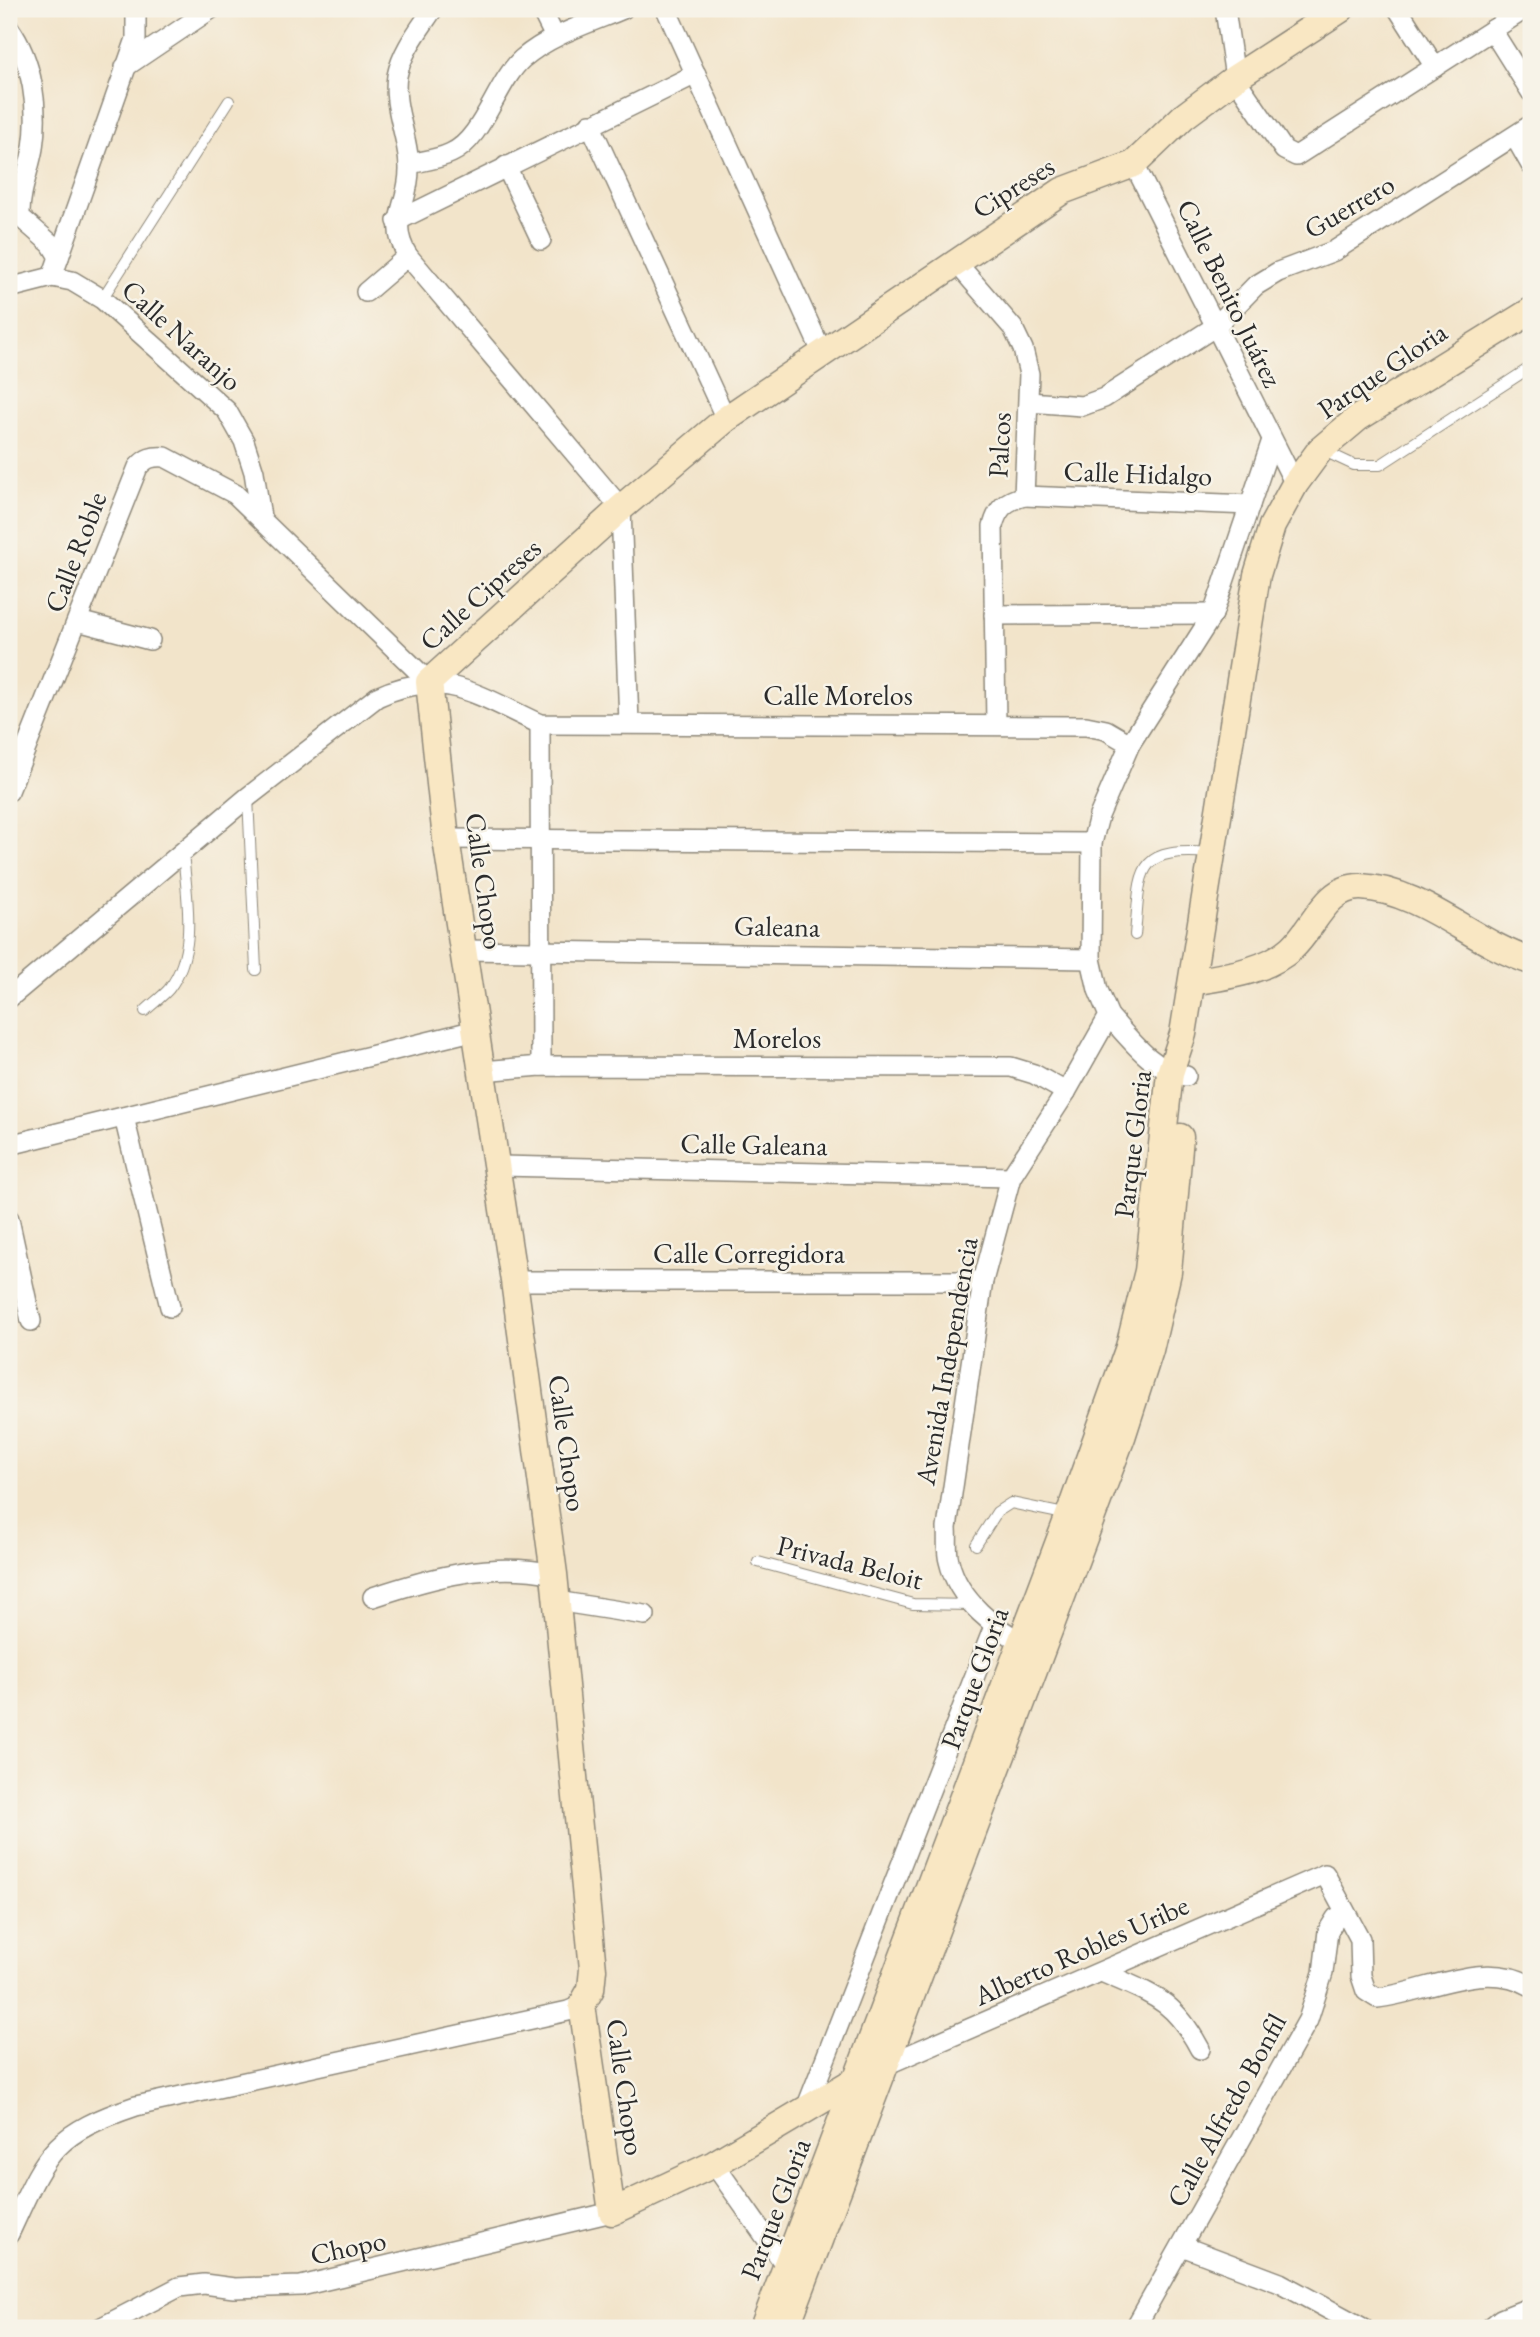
<svg xmlns="http://www.w3.org/2000/svg" width="1540" height="2337" font-family="'EB Garamond',serif">
<rect width="100%" height="100%" fill="#f7f3e8"/>
<filter id="ink" filterUnits="userSpaceOnUse"><feTurbulence type="fractalNoise" baseFrequency=".0143" numOctaves="2"/><feDisplacementMap in="SourceGraphic" scale="14" xChannelSelector="R" yChannelSelector="G"/><feConvolveMatrix kernelMatrix="1 2 1 2 8 2 1 2 1" color-interpolation-filters="sRGB"/></filter>
<filter id="wash" filterUnits="userSpaceOnUse"><feTurbulence type="fractalNoise" baseFrequency=".00686" numOctaves="4" result="noise"/><feDisplacementMap in="SourceGraphic" scale="28" xChannelSelector="R" yChannelSelector="G"/><feGaussianBlur stdDeviation="1.57" result="paint"/><feColorMatrix in="noise" values="0 0 0 0 0 0 0 0 0 0 0 0 0 0 0 0 0 1.4 0 .05"/><feComposite in="paint" operator="in"/></filter>
<g filter="url(#wash)">
<rect width="100%" height="100%" fill="#f2e4ca"/>
</g>
<g filter="url(#ink)">
<g fill="none" stroke-linecap="round" stroke-linejoin="round">
<g stroke="#8e887a" stroke-width="12">
<g id="lane">
<polyline points="102,299 229,101"/>
<polyline points="1324,451 1354,465 1380,465 1531,367"/>
<polyline points="248,797 256,970"/>
<path d="M1135,935C1141,870 1134,847 1210,853"/>
<path d="M145,1011C152,1004 162,997 169,989C199,950 186,896 183,851"/>
<polyline points="976,1545 997,1512 1011,1503 1069,1515"/>
<polyline points="758,1562 913,1604 973,1605"/>
</g>
</g>
<g stroke="#8e887a" stroke-width="22">
<g id="street">
<polyline points="541,9 555,37"/>
<polyline points="666,9 822,352"/>
<polyline points="1225,9 1235,78 1284,150 1296,156 1525,9"/>
<polyline points="1398,9 1435,67"/>
<path d="M9,28C33,61 39,108 33,148C29,171 19,193 20,217L51,244L59,257"/>
<polyline points="1492,30 1531,92"/>
<polyline points="125,67 211,9"/>
<polyline points="590,124 726,419"/>
<polyline points="1515,137 1531,165"/>
<path d="M409,164C423,161 439,159 451,153C483,139 496,83 522,59C550,35 589,23 623,9"/>
<polyline points="1134,164 1295,484"/>
<polyline points="506,166 541,240"/>
<polyline points="397,221 696,74"/>
<polyline points="408,256 621,508 629,723"/>
<path d="M955,261L1013,328L1023,349L1029,374L1024,496C1006,501 998,507 993,526L996,724"/>
<polyline points="52,277 136,39 136,9"/>
<polyline points="9,288 52,277 72,281 102,299 227,411 244,441 254,472 261,517"/>
<path d="M366,292L408,256C386,221 410,204 409,168C409,138 392,106 397,76C402,51 419,30 433,9"/>
<polyline points="1029,402 1082,406 1104,398 1216,326 1255,286 1278,272 1334,251 1531,125"/>
<polyline points="1024,496 1250,505"/>
<polyline points="994,615 1213,614"/>
<polyline points="78,621 150,640"/>
<polyline points="540,724 541,1066"/>
<path d="M9,791L138,467C146,458 152,456 165,457L235,494L429,682"/>
<polyline points="446,839 1092,843"/>
<polyline points="463,950 1091,959"/>
<path d="M9,998L248,797L377,697C441,666 481,697 540,724L1086,726L1106,730L1130,744"/>
<path d="M1109,1016C1130,1039 1153,1071 1186,1076"/>
<polyline points="482,1071 541,1066 1011,1067 1034,1074 1066,1092"/>
<polyline points="124,1117 170,1307"/>
<polyline points="9,1145 476,1030"/>
<polyline points="497,1166 1011,1177"/>
<polyline points="9,1219 31,1321"/>
<polyline points="514,1281 983,1281"/>
<path d="M373,1597C433,1577 490,1561 554,1574"/>
<polyline points="556,1601 645,1615"/>
<path d="M1031,1646C996,1631 958,1600 949,1561C946,1551 948,1539 947,1528L983,1281L1011,1177L1066,1092L1109,1016L1098,990L1091,959L1092,843L1099,816L1130,744L1213,614L1272,440"/>
<path d="M1102,1972C1152,1995 1173,1998 1200,2049"/>
<path d="M879,2068L1325,1874L1360,1939L1361,1976L1366,1991L1377,1998C1426,1993 1483,1958 1531,1986"/>
<polyline points="805,2111 995,1624"/>
<polyline points="714,2164 786,2266"/>
<path d="M9,2234C46,2155 49,2135 136,2106L568,2011L582,2005"/>
<polyline points="1182,2246 1280,2283 1363,2328"/>
<polyline points="100,2328 179,2287 204,2284 234,2288 301,2286 612,2212"/>
<polyline points="1135,2328 1308,2020 1323,1973 1328,1931 1336,1918 1345,1915"/>
<polyline points="1490,2328 1501,2319 1531,2307"/>
</g>
</g>
<g stroke="#8e887a" stroke-width="29">
<g id="secondary">
<path d="M1192,982C1226,976 1265,972 1292,948C1314,928 1326,886 1361,887C1423,890 1474,944 1531,961"/>
<polyline points="859,2078 714,2164 612,2212 582,2005 591,1989 593,1969 554,1574 514,1281 446,839 429,682 621,508 726,419 1062,191 1134,164 1183,117 1235,78 1341,9"/>
<polyline points="763,2328 1069,1515 1129,1347 1148,1271 1170,1073 1183,1034 1257,575 1272,526 1295,484 1320,450 1358,418 1531,311"/>
<polyline points="786,2328 1122,1437 1150,1350 1168,1272 1180,1137"/>
</g>
</g>
<use href="#lane" stroke="#fff" stroke-width="10"/>
<use href="#street" stroke="#fff" stroke-width="19"/>
<use href="#secondary" stroke="#f9e7c3" stroke-width="26"/>
</g>
</g>
<g text-anchor="middle" dominant-baseline="central" stroke-width="5" stroke-linejoin="round" paint-order="stroke">
<g font-size="28" fill="#2b2b2b" stroke="#f7f3e8">
<text transform="translate(1013 187) rotate(-32)">Cipreses</text>
<text transform="translate(1349 206) rotate(-30)">Guerrero</text>
<text transform="translate(1230 293) rotate(64)">Calle Benito Juárez</text>
<text transform="translate(182 335) rotate(42)">Calle Naranjo</text>
<text transform="translate(1382 370) rotate(-34)">Parque Gloria</text>
<text transform="translate(999 445) rotate(-87)">Palcos</text>
<text transform="translate(1138 473) rotate(2)">Calle Hidalgo</text>
<text transform="translate(75 552) rotate(-69)">Calle Roble</text>
<text transform="translate(480 594) rotate(-42)">Calle Cipreses</text>
<text x="838" y="695">Calle Morelos</text>
<text transform="translate(485 881) rotate(82)">Calle Chopo</text>
<text transform="translate(777 926) rotate(1)">Galeana</text>
<text x="777" y="1038">Morelos</text>
<text transform="translate(754 1144) rotate(1)">Calle Galeana</text>
<text transform="translate(1132 1144) rotate(-83)">Parque Gloria</text>
<text x="749" y="1253">Calle Corregidora</text>
<text transform="translate(946 1361) rotate(-80)">Avenida Independencia</text>
<text transform="translate(568 1443) rotate(82)">Calle Chopo</text>
<text transform="translate(850 1562) rotate(14)">Privada Beloit</text>
<text transform="translate(974 1678) rotate(-70)">Parque Gloria</text>
<text transform="translate(1081 1950) rotate(-24)">Alberto Robles Uribe</text>
<text transform="translate(626 2087) rotate(82)">Calle Chopo</text>
<text transform="translate(1226 2110) rotate(-61)">Calle Alfredo Bonfil</text>
<text transform="translate(775 2209) rotate(-69)">Parque Gloria</text>
<text transform="translate(348 2247) rotate(-12)">Chopo</text>
</g>
</g>
<rect width="1540" height="2337" fill="none" stroke="#f7f3e8" stroke-width="35"/>
</svg>
